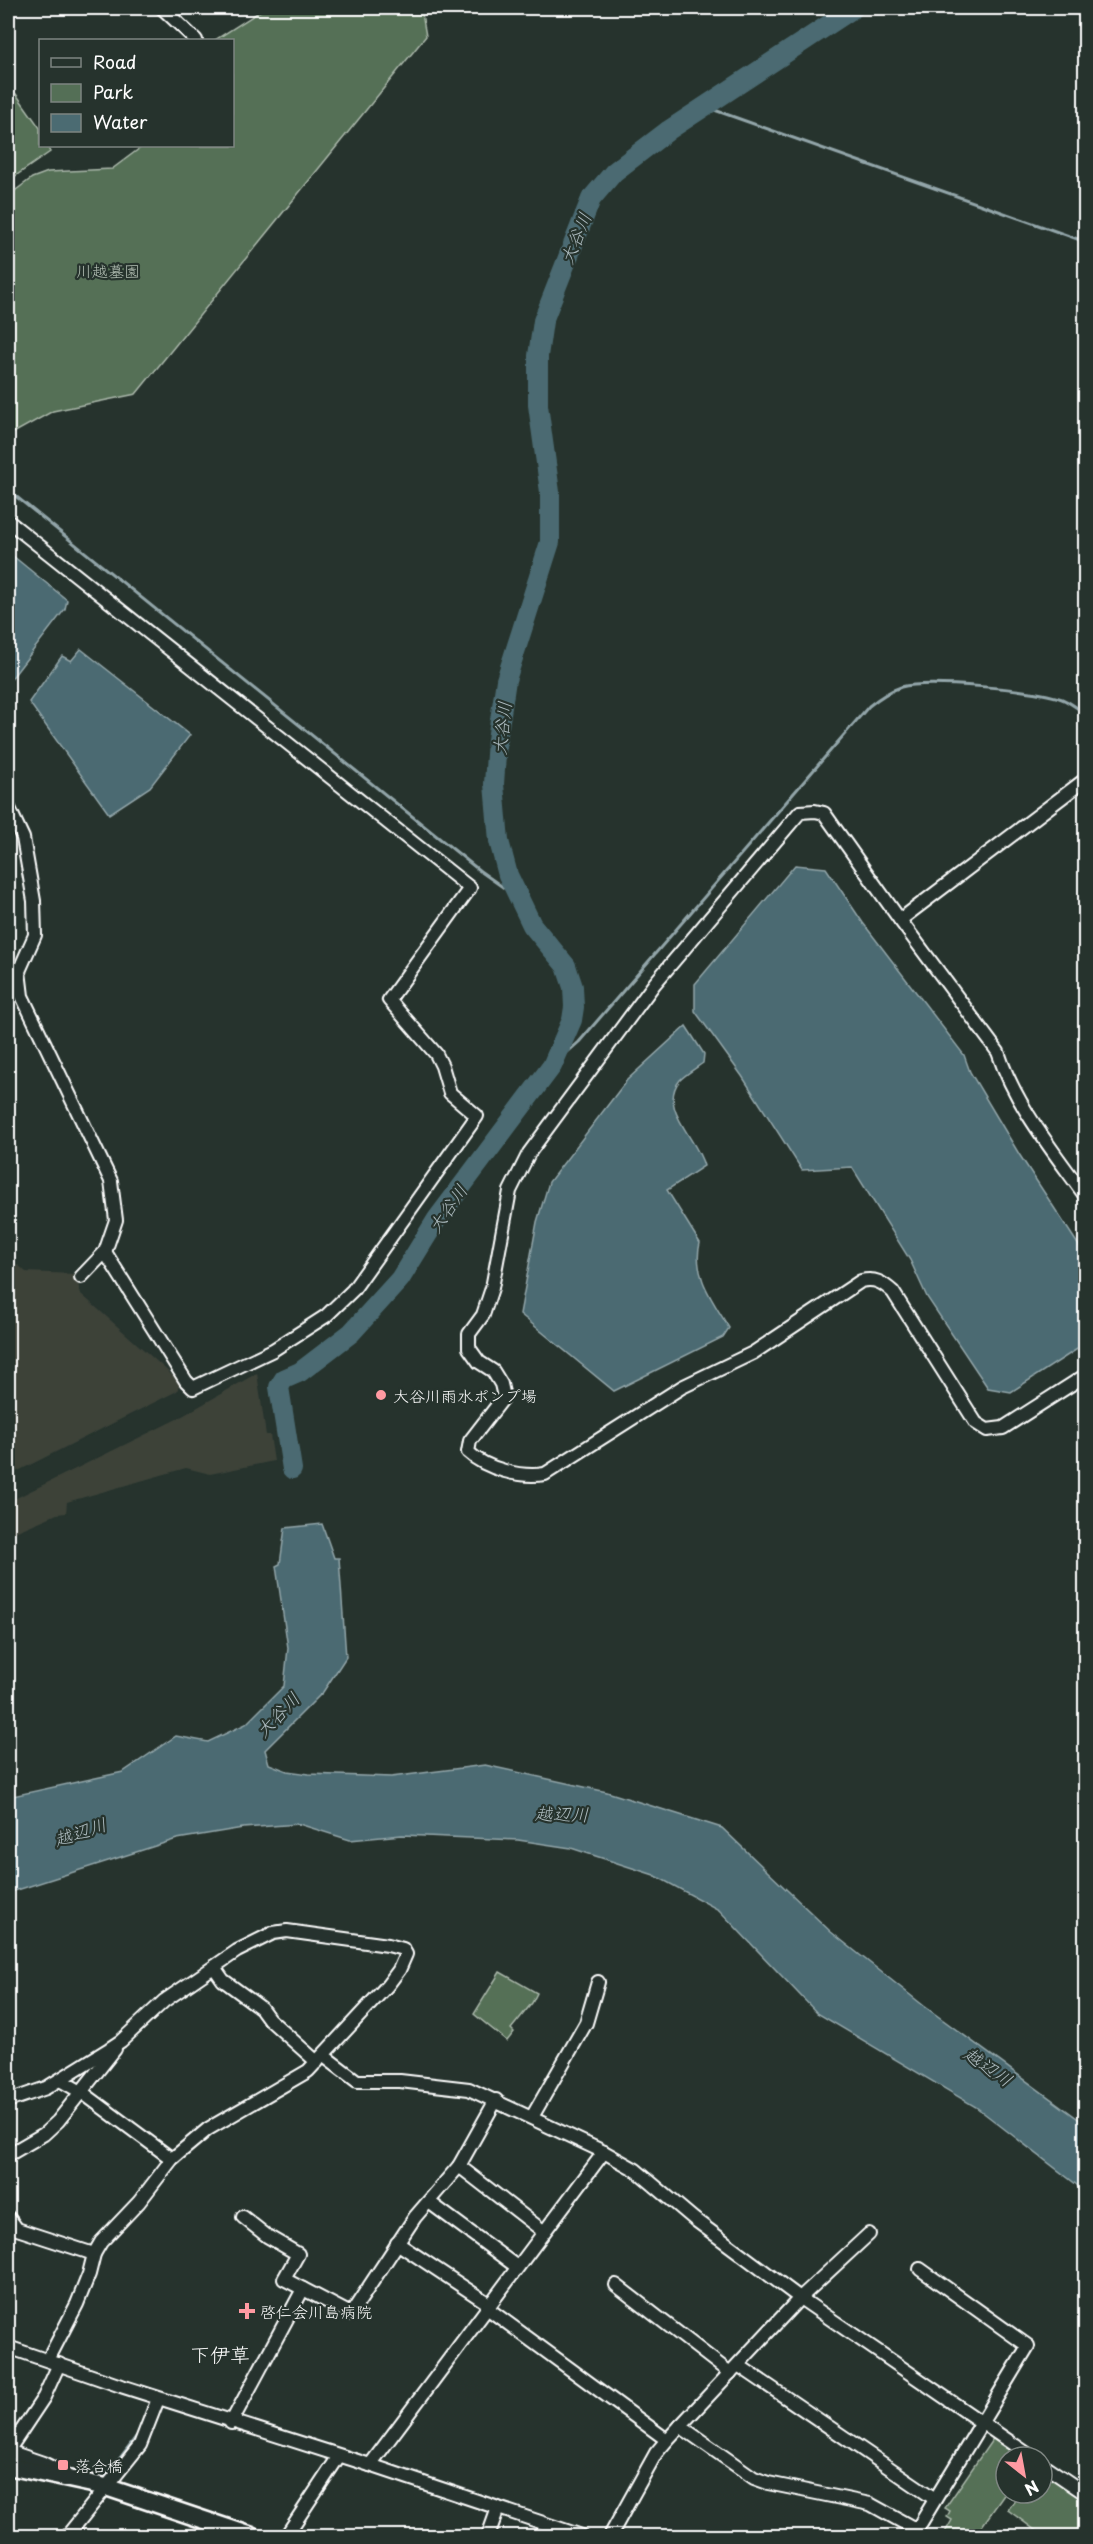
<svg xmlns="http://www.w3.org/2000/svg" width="1093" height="2544" font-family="'Playpen Sans','Klee One',sans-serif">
<rect width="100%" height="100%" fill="#26332d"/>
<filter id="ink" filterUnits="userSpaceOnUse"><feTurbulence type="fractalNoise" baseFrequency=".0167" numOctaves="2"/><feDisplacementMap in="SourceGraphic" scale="12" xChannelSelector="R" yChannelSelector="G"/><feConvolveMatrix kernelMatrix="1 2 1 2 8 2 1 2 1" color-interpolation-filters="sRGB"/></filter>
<g filter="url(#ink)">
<g fill="#3c4239">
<polygon points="18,1265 26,1272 75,1274 81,1294 180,1382 177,1391 8,1476 8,1272"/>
<polygon points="257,1373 266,1435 270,1435 274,1461 210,1474 186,1468 67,1502 66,1513 57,1514 8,1535 8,1502 179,1418"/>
</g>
<g fill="#546f56" stroke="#aab7aa" stroke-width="1.5">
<polygon points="265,8 421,8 426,36 136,394 53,411 8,436 8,196 32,178 48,172 112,169 143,146 232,146 232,40 215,40"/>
<polygon points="16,94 40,128 40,146 52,146 48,148 50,152 8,181 8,100"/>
<polygon points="500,1972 537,1993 532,2003 511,2029 514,2032 507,2041 474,2014"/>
<polygon points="994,2437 1024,2457 1006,2457 1006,2492 975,2536 943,2536 952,2520 947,2517 950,2511 945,2508"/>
<polygon points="1042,2470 1085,2500 1085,2528 1079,2536 1043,2536 1008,2510 1020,2493 1042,2493"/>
</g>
<g fill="#4b6b72" stroke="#93a6aa" stroke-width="1.5">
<polygon points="8,552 67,600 65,609 8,683"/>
<polygon points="81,649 190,735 150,787 109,814 29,702 62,656 71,661"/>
<polygon points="795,865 826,868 863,923 964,1055 970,1072 1019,1154 1085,1255 1085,1344 1011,1392 988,1388 927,1297 910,1260 852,1167 802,1170 742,1076 695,1011 695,984"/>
<path d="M686,1026L704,1054L703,1063C696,1068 686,1074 680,1080C657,1108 698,1139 704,1166L667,1190L700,1243C692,1275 713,1301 729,1328L723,1337L614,1391L520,1314L537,1222L549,1182L627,1080Z"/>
<polygon points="322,1524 334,1558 339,1558 346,1657 323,1692 265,1750 269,1764 287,1771 309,1774 391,1777 485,1765 607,1792 722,1828 831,1932 924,2006 1085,2124 1085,2198 1077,2185 976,2107 817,2013 719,1910 654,1875 571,1848 518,1840 402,1835 350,1840 299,1824 243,1828 177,1839 8,1893 8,1797 123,1772 176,1736 208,1742 246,1724 284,1686 288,1648 276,1566 280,1564 285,1528"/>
</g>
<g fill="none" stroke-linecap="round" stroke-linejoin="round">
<g stroke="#93a6aa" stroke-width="3">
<polyline points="706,107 1086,242"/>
<polyline points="8,490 480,871 517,897"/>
<path d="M552,1066L579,1042L869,706C879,698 889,691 901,687C927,680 1036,689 1062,699C1070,702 1078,709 1086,714"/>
<polyline points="105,2478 139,2433"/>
</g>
<polyline stroke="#4b6b72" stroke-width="20" points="292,1469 279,1387 284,1379 300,1372 351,1333 400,1279 437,1219 552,1066 572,1020 574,1007 573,987 566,966 532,925 508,875 499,841 494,784 497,740 506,680 550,542 550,492 538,405 538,356 543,321 591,199 614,172 669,130 854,8"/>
<g stroke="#fff" stroke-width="16">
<g id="street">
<polyline points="162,8 196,40"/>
<polyline points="8,521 470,888 389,1000 436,1054 442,1066 450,1093 477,1116 353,1290 326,1316 273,1350 193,1388 186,1381 105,1252"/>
<polyline points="8,806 23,838 34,901 35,935 19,971 22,996 111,1181 116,1220 105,1252 81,1277"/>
<polyline points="900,920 1086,779"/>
<path d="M1086,1197C1054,1152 1015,1105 998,1052L900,920L824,813L815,811L800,812L655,983L529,1153L510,1191L492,1288L483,1315L469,1334V1348L479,1362L493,1371L501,1384L504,1397L470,1441L468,1452C486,1469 521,1478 545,1474L682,1387L753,1353L861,1281C875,1278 882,1282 893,1292L976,1423L987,1430L1003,1428L1086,1375"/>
<polyline points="214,1967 223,1980 261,2008 269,2019 317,2062"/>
<polyline points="324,2056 357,2081 400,2081 469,2089 604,2152 636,2170 694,2219 800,2298 1032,2457"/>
<polyline points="60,2080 83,2093 172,2159"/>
<polyline points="8,2101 46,2088 109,2049 121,2041 164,2001 237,1951 273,1933 287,1931 388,1945 403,1949 406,1954 399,1970 387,1986 308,2071 208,2129 172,2159 139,2202 101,2242 94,2254 89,2274 77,2304 48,2360"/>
<polyline points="532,2117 586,2023 598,1982"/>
<polyline points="8,2155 44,2134 58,2121 115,2049"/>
<polyline points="459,2166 543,2231"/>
<polyline points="429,2202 517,2267"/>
<polyline points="8,2217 17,2229 94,2254"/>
<polyline points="243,2217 267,2236 298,2254 284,2279 351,2314 415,2217 459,2166 496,2100"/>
<polyline points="397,2243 489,2304"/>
<polyline points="616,2285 730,2373"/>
<polyline points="487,2308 667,2440"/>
<polyline points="8,2347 121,2386 370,2465 582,2536"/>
<polyline points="738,2365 935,2499"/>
<polyline points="231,2423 303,2289"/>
<polyline points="680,2426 754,2478 768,2483 870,2504 917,2530"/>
<polyline points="8,2451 44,2397 59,2364"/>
<polyline points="8,2451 43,2463 65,2474"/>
<polyline points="1042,2464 1086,2494"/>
<polyline points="370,2465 604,2152"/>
<polyline points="67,2536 140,2445 158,2399"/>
<polyline points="286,2536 339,2456"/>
<polyline points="488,2536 498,2508"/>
<polyline points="610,2536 656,2453 667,2440 800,2298 869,2234"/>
<polyline points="913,2536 1028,2346 920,2269"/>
</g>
</g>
<g stroke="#fff" stroke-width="21">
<polyline id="secondary" points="8,2466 106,2487 252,2536"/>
</g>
<use href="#street" stroke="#26332d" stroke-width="12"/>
<use href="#secondary" stroke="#26332d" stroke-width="16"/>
</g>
</g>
<g fill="#ff9aa2" stroke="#26332d" stroke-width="2">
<circle cx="381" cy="1395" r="6"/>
<path d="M244 2302h6v6h6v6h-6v6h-6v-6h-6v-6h6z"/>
<rect x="57" y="2459" width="12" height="12" rx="3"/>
</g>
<g text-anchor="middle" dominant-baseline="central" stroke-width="4.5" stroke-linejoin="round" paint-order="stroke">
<g font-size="16" fill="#b2beb3" stroke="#26332d">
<text x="108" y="270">川越墓園</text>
</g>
<g font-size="16" fill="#fff" stroke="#26332d" text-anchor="start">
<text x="393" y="1395">大谷川雨水ポンプ場</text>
<text x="260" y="2311">啓仁会川島病院</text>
<text x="75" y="2465">落合橋</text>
</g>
<g font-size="18" font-style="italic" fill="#aebcc0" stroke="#26332d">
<text transform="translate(575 238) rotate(-68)">大谷川</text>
<text transform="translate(501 728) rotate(-84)">大谷川</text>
<text transform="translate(447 1208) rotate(-55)">大谷川</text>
<text transform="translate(277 1714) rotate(-46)">大谷川</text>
<text transform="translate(562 1813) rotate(1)">越辺川</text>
<text transform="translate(80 1831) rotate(-18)">越辺川</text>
<text transform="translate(989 2066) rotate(35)">越辺川</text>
</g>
<g font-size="20" fill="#fff" stroke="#26332d">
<text x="220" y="2354">下伊草</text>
</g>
</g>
<rect width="1093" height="2544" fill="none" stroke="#26332d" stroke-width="30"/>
<rect x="15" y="15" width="1063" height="2514" fill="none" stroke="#fff" stroke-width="2" filter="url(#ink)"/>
<rect x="39" y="39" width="195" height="108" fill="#26332d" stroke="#7d8581" stroke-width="1.5"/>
<rect x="51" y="58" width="30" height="9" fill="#26332d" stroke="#7d8581" stroke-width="1.5"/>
<text x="93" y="69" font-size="18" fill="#ffffff">Road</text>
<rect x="51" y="84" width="30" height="18" fill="#546f56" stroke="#7d8581" stroke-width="1.5"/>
<text x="93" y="99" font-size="18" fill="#ffffff">Park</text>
<rect x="51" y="114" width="30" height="18" fill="#4b6b72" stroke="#7d8581" stroke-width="1.5"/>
<text x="93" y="129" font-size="18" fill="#ffffff">Water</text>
<g transform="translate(1024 2475) rotate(149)"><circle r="28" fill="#26332d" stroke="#7d8581" stroke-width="1.5"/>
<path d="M0-4.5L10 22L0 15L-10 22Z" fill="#ff9aa2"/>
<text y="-9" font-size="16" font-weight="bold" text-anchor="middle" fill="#ffffff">N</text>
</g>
</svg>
